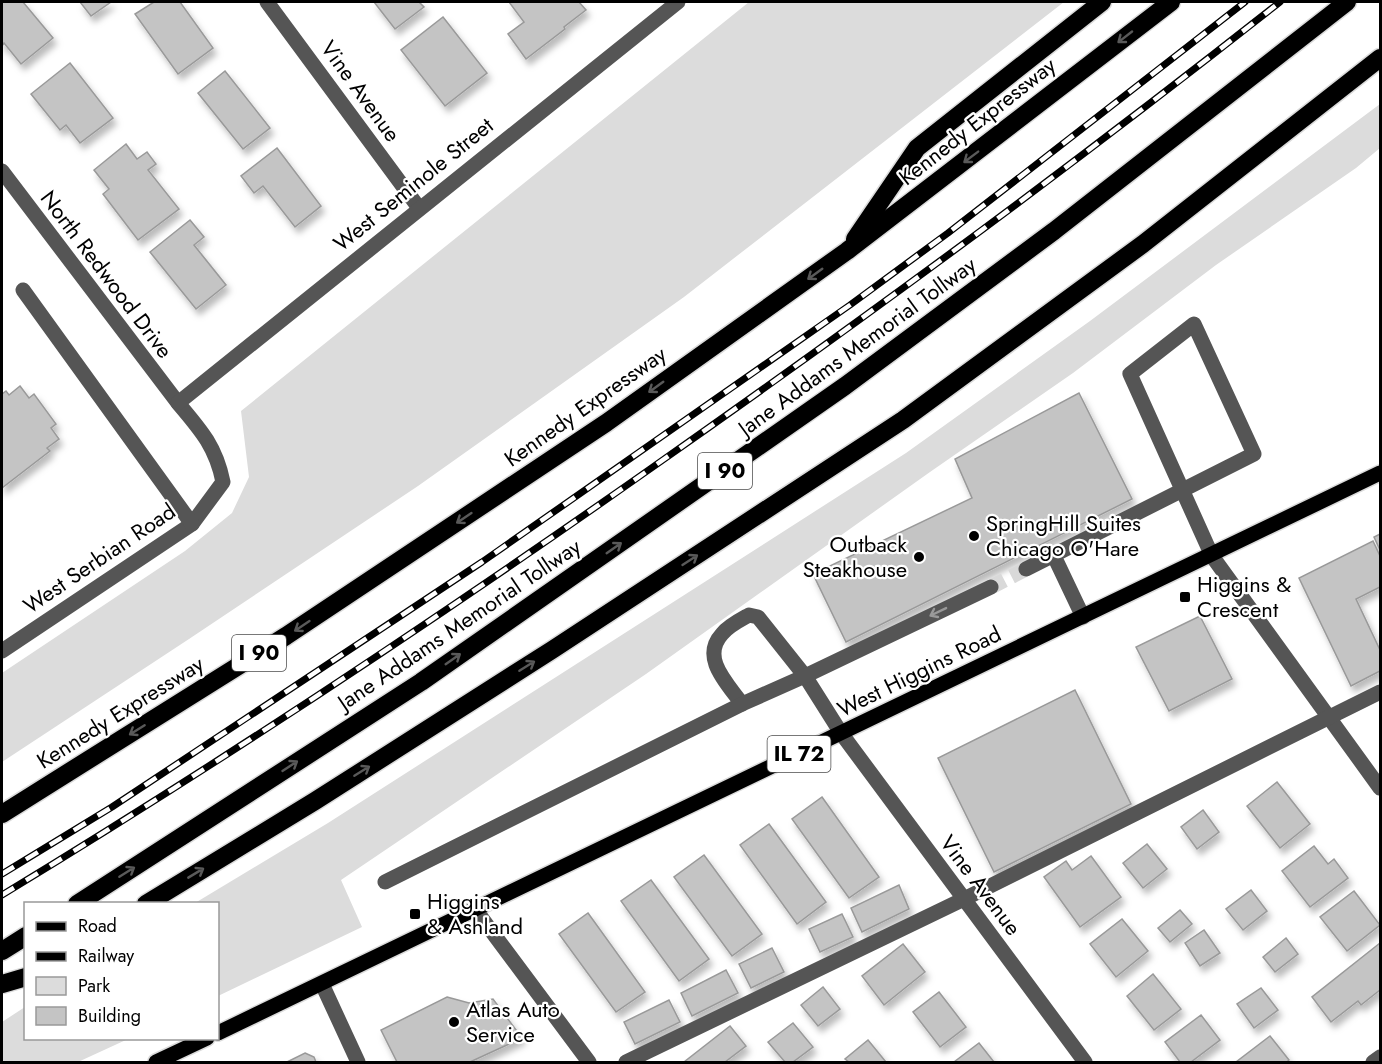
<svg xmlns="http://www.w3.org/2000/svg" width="1382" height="1064" font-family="Jost,sans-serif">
<defs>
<filter id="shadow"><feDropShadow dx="3.5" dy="6" stdDeviation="3" flood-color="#0004"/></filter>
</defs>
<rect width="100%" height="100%" fill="#fff"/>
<g fill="#dcdcdc">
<polygon points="749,2 1064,2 684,297 418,486 189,639 2,762 2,673 185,551 232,513 249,477 241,411"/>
<polygon points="1380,104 1380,148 1356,168 1216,265 1073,373 930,472 646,674 341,880 362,927 218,996 218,904 195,903 328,823 906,453 1090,321"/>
<polygon points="25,1007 26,1038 128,1039 78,1062 2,1062 2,1022"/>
</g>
<g fill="#c4c4c4" stroke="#999" stroke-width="1.5" filter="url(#shadow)">
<polygon points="2,2 23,2 53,38 21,64 4,43 2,46"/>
<polygon points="80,2 111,2 91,16"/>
<polygon points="154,2 180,2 213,48 178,74 135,14"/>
<polygon points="374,2 419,2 424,7 395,29"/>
<polygon points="509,2 579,2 586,10 564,27 565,29 526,59 508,34 524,22"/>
<polygon points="443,17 487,73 445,106 401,50"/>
<polygon points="70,63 113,118 80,143 66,125 60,130 31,94"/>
<polygon points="225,71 270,128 243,149 198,93"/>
<polygon points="126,144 137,159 147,152 156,164 148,170 179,209 138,240 103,194 109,189 94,170"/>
<polygon points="277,148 321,206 295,227 263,186 254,193 241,176"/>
<polygon points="190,220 204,237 194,245 226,285 196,309 150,252"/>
<polygon points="20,386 29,398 34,394 56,424 51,428 59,439 47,448 50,451 2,488 2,394 6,391 9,395"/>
<polygon points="1079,393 1132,499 846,642 813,574 972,498 955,459"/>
<polygon points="1380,534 1380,550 1374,537"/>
<polygon points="1373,541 1380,556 1380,587 1356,599 1380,650 1380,671 1351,686 1299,578"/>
<polygon points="1200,616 1232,679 1169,711 1136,647"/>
<polygon points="1075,690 1131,804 994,872 938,758"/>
<polygon points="1277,782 1310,824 1280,848 1247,806"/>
<polygon points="822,797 879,877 849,898 792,819"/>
<polygon points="1203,810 1219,832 1197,849 1181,827"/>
<polygon points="769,824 826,902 797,924 740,845"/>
<polygon points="1147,844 1167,869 1143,888 1123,863"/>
<polygon points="1314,846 1328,864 1334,859 1348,878 1310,907 1282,871"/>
<polygon points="704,855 762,934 732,956 674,877"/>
<polygon points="1091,856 1121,897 1080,927 1044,877 1066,861 1072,870"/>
<polygon points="651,880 709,959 679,981 621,901"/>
<polygon points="899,885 909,909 862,932 851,908"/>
<polygon points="1251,890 1267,911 1243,930 1226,909"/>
<polygon points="1354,891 1380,925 1347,951 1320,917"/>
<polygon points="1180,910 1192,924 1170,942 1158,928"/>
<polygon points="588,913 645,992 616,1012 559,934"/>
<polygon points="842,914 853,937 820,952 809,929"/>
<polygon points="1122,919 1148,951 1116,977 1090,944"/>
<polygon points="1204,930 1220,953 1200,966 1185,943"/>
<polygon points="1286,938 1298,954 1275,972 1263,957"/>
<polygon points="1380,943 1380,990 1361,1005 1358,1001 1331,1022 1312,997"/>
<polygon points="903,944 925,972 884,1005 862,976"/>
<polygon points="772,948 784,972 751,988 739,964"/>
<polygon points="726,970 738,993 692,1016 681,993"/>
<polygon points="1153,974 1181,1009 1154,1030 1127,996"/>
<polygon points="823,987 840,1009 818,1026 801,1005"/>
<polygon points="1261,988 1278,1010 1254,1028 1237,1004"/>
<polygon points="939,992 966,1027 940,1047 913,1012"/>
<polygon points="447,997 469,1003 493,999 522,1038 470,1062 397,1062 381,1030"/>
<polygon points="669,1000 680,1022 635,1044 624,1022"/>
<polygon points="1201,1015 1220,1040 1191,1062 1180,1062 1165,1042"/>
<polygon points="793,1023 813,1047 793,1062 785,1062 768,1042"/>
<polygon points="730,1026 746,1046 725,1062 684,1062"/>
<polygon points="1270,1036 1289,1060 1287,1062 1236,1062"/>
<polygon points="868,1040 886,1062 849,1062 845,1059"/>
<polygon points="979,1043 994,1062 954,1062"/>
<polygon points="305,1053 314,1057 316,1062 287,1062"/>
</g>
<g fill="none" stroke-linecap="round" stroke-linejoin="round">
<polyline stroke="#d9d9d9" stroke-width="15" stroke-dasharray="15 8" stroke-linecap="butt" points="991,587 1026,569"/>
<g stroke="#dbdbdb" stroke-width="18">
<g id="major">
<polyline points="218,1033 1380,473"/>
<polyline points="156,1062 207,1038"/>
</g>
</g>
<g stroke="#dbdbdb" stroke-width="21">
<g id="highway">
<polyline points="855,239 917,148 1102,2"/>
<polyline points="2,814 286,636 606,423 847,251 1171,2"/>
<polyline points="77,904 421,682 845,386 1054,231 1347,2"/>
<polyline points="146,904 315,801 552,650 903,420 1143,244 1380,58"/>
<polyline points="2,951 26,936"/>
<polyline points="2,984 26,977"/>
</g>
</g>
<g stroke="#555" stroke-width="15">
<polyline points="267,2 419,208"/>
<path d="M2,171L178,403C201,430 216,447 223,482L192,524L2,651"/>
<polyline points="23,290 192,524"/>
<polyline points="178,403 678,2"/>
<polyline points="1054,556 1083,617"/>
<polyline points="1026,569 1254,454 1194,324 1130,374 1212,556 1380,788"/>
<path d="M742,704C728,684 700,658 722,634C728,626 740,620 749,615L758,617L805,676L841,733L1085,1062"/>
<polyline points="385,882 742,704 805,676 991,587"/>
<polyline points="475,909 589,1062"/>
<polyline points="322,984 358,1062"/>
<polyline points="626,1062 964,899 1380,692"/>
<polyline points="1373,1062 1380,1057"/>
</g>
<use href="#major" stroke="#000" stroke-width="15"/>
<use href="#highway" stroke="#000" stroke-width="18"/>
<g stroke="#000" stroke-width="7">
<g id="rail">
<polyline points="2,874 112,807 482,562 850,305 948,233 1245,2"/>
<path d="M2,895C223,761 438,618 650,469C864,319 1075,164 1280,2"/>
</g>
</g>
<use href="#rail" stroke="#fff" stroke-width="4.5" stroke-dasharray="14" stroke-linecap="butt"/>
</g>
<defs><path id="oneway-shaft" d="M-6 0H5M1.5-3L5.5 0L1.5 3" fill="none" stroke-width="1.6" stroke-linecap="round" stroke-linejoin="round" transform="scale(1.5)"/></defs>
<g stroke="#595959">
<use href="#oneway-shaft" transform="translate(1125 37) rotate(142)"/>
<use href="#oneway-shaft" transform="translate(971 157) rotate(143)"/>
<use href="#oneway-shaft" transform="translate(815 274) rotate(144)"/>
<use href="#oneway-shaft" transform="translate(656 387) rotate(144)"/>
<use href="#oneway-shaft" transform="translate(464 518) rotate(146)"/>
<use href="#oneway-shaft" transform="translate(614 548) rotate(-35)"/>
<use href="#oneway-shaft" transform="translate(690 560) rotate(-33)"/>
<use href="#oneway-shaft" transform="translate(302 626) rotate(146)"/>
<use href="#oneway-shaft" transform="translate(453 659) rotate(-35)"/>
<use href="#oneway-shaft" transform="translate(527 666) rotate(-32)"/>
<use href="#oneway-shaft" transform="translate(137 730) rotate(148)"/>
<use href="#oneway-shaft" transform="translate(290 766) rotate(-33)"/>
<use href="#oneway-shaft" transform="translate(362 771) rotate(-32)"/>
<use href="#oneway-shaft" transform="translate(127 872) rotate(-32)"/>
<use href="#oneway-shaft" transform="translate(196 873) rotate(-31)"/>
</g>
<use stroke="#999" href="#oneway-shaft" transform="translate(938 612) rotate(154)"/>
<g fill="#000" stroke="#fff" stroke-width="2">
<circle cx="974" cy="536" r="6"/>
<circle cx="919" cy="557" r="6"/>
<rect x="1179" y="591" width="12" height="12" rx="3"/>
<rect x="409" y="908" width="12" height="12" rx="3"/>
<circle cx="454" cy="1022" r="6"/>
</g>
<g text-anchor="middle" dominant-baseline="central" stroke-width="4.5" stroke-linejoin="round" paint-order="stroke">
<g fill="#fff" stroke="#4c4c4c" stroke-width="1.5">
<rect x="698" y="453" width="54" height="36" rx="4.5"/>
<rect x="232" y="635" width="54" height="36" rx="4.5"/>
<rect x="767.5" y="736" width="63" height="36" rx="4.5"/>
</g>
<g font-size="21" font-weight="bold" fill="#000">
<text x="725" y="471">I 90</text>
<text x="259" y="653">I 90</text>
<text x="799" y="754">IL 72</text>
</g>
<g font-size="22" fill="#000" stroke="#fff">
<text transform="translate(361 91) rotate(54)">Vine Avenue</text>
<text transform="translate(977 121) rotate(-38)">Kennedy Expressway</text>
<text transform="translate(413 184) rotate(-39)">West Seminole Street</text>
<text transform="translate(107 274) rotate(53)">North Redwood Drive</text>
<text transform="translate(857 346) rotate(-36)">Jane Addams Memorial Tollway</text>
<text transform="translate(585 406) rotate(-35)">Kennedy Expressway</text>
<text transform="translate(99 558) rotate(-34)">West Serbian Road</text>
<text transform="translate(459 624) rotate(-34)">Jane Addams Memorial Tollway</text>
<text transform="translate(919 671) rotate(-26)">West Higgins Road</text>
<text transform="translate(120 712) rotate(-32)">Kennedy Expressway</text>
<text transform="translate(981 885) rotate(53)">Vine Avenue</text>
</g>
<g font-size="22" fill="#000" stroke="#fff" text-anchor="start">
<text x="986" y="523">SpringHill Suites<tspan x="986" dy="25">Chicago O'Hare</tspan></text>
<text x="907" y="544" text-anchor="end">Outback<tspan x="907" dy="25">Steakhouse</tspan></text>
<text x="1197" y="584">Higgins &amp;<tspan x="1197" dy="25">Crescent</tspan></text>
<text x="427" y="901">Higgins<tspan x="427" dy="25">&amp; Ashland</tspan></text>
<text x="466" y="1009">Atlas Auto<tspan x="466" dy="25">Service</tspan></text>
</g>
</g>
<rect width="1382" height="1064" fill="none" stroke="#000000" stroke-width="6"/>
<rect x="24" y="902" width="195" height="138" fill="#ffffff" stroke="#999999" stroke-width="1.5"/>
<rect x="36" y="922" width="30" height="9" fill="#000000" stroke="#999999" stroke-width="1.5"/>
<text x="78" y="932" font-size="18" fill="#000000">Road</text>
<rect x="36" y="952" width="30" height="9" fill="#000000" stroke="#999999" stroke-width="1.5"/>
<text x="78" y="962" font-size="18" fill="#000000">Railway</text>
<rect x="36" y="977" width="30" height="18" fill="#dcdcdc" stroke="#999999" stroke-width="1.5"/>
<text x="78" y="992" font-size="18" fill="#000000">Park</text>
<rect x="36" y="1007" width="30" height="18" fill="#c4c4c4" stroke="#999999" stroke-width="1.5"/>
<text x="78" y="1022" font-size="18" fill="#000000">Building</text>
</svg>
